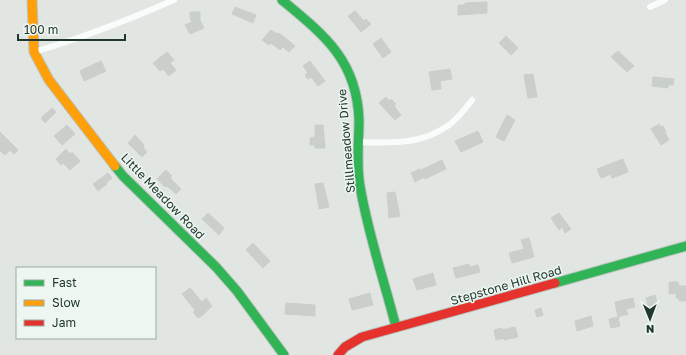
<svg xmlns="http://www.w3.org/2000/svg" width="686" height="355" font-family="'Golos Text',sans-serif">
<rect width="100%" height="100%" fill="#e1e6e3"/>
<g fill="#cacfcc" stroke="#cacfcc">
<polygon points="487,2 487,13 458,15 458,5 465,5 465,3"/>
<polygon points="235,7 256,15 253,23 232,14"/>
<polygon points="355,11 364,21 366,19 371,24 361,32 348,16"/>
<polygon points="190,12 200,12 200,20 204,28 190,34 185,25 192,22 190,18"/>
<polygon points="271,30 277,34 279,33 295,46 289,52 283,47 280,50 271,43 269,45 262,40"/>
<polygon points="506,36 518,48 511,55 499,43"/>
<polygon points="381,38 391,52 383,58 373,44"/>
<polygon points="618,51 634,66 627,72 611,57"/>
<polygon points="167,52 174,60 170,63 176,70 169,76 163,69 160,71 153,63"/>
<polygon points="101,61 106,71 84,81 80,71"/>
<polygon points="310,61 325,81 318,86 311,77 308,79 305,75 308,73 303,66"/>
<polygon points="450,69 452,79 440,81 441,89 432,90 429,72"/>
<polygon points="533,74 537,97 528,98 524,75"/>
<polygon points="653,77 674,79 673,85 668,85 668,88 652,86"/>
<polygon points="386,97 389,101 391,99 396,104 394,106 401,115 395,120 379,103"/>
<polygon points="52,108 56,112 45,123 41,118"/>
<polygon points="507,115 515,120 504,141 496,137"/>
<polygon points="659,124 661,127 663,126 666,132 665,133 669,140 661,145 651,129"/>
<polygon points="67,125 75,134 62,145 54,136"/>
<polygon points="315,125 323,125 325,148 315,148 315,145 310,145 310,138 315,137"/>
<polygon points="478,131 483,142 461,152 455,141"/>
<polygon points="0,132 18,150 14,154 10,150 5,155 0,151"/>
<polygon points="135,135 144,145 143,147 147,152 142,157 128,143"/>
<polygon points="66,149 70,154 72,152 80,161 70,170 63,163 61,165 56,159"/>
<polygon points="623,159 628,172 612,178 611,174 601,178 597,169"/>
<polygon points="442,160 446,169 425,179 424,177 415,182 411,173 420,169 421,170"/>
<polygon points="166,170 172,176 170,178 181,189 176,194 167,186 165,187 157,179"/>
<polygon points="108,173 112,178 106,183 107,184 98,191 93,184"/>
<polygon points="323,183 329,207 319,209 315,184"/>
<polygon points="395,192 400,216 389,218 387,193"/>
<polygon points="208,213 224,228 219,235 202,219"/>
<polygon points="559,213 571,229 565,233 562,227 559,230 551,218"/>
<polygon points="529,238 534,257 512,263 509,253 524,249 521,240"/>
<polygon points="253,243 270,261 263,268 246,250"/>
<polygon points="469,264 470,267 478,265 480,272 456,278 453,268"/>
<polygon points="433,273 436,285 417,290 413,279"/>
<polygon points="669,282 678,282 679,286 686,286 686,301 679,301 679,298 676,298 676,293 669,294"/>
<polygon points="190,288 202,302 206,298 212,306 201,317 201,316 198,318 193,312 195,310 182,294"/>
<polygon points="370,293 373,305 352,310 349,299"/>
<polygon points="655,295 658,307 649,309 646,298"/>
<polygon points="633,298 635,307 626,309 628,314 618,317 615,302"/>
<polygon points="286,303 315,305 315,316 285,314"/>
<polygon points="541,308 543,315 537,317 535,310"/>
<polygon points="591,316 593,326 577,331 575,321"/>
<polygon points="618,317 620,326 611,328 609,319"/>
<polygon points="515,327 518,337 504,340 504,338 496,340 494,330 502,328 502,330"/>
</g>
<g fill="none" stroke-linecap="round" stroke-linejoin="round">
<g stroke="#bac3be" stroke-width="11">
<g id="fast">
<path d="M282,0C324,35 357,60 359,120C359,142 356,164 360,186C368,234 384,280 396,327"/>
<polyline points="115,166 123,176 216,267 237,291 284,355"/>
<polyline points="555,283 686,246"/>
</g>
</g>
<g stroke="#bac3be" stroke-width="11">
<polyline id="slow" points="32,0 34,52 49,80 115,166"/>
</g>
<g stroke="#bac3be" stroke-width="11">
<polyline id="jam" points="338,355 345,347 362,337 555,283"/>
</g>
<g stroke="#fafbfb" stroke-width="6">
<polyline points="650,7 665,0"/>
<path d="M34,52C82,38 128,20 174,0"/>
<path d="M359,142C392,143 421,145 449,125C458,118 466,108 472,100"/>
</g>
<use href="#fast" stroke="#30b455" stroke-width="9"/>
<use href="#slow" stroke="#ff9f0a" stroke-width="9"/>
<use href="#jam" stroke="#e5322d" stroke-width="9"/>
</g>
<g text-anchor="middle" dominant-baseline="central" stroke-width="3" stroke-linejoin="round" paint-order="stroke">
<g font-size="12" fill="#20382d" stroke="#eef6f1">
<text transform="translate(346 141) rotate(-95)">Stillmeadow Drive</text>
<text transform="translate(163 196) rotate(46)">Little Meadow Road</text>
<text transform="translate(506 285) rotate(-16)">Stepstone Hill Road</text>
</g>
</g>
<rect x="16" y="267" width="140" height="72" fill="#eef6f1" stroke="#9caaa3"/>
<rect x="24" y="280" width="20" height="6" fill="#30b455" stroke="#9caaa3"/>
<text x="52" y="287" font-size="12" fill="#20382d">Fast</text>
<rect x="24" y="300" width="20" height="6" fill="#ff9f0a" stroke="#9caaa3"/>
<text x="52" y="307" font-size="12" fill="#20382d">Slow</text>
<rect x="24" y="320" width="20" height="6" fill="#e5322d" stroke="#9caaa3"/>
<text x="52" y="327" font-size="12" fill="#20382d">Jam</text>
<g transform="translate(650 319) rotate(179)" stroke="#eef6f1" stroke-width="3" paint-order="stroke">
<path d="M0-3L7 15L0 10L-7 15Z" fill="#20382d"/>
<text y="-6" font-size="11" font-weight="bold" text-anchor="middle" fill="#20382d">N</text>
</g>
<path d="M18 34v6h107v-6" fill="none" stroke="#20382d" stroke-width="2"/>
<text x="24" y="34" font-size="12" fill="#20382d" stroke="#eef6f1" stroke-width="3" paint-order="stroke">100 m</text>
</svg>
